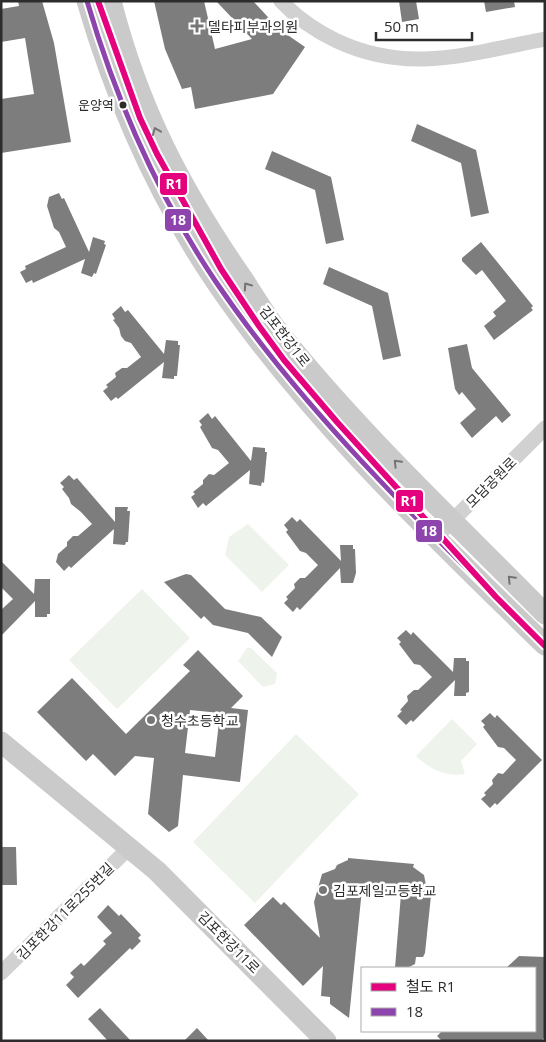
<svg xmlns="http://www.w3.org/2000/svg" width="546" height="1042" font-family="'Open Sans','Noto Sans KR',sans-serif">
<rect width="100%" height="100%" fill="#fff"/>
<g fill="#eef3eb">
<polygon points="248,524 289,565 262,592 225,555 229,537"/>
<polygon points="142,589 190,638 117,709 69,660"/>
<polygon points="247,648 251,648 277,673 275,684 263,687 238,661"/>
<path d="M452,719L477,744L461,761L465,774C446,777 429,769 416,756Z"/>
<polygon points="296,734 359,794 255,903 193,842"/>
</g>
<g fill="#7d7d7d" fill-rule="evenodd">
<polygon points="18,1 42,1 54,43 71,142 1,153 1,99 34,94 25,38 1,42 1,9 19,6"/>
<polygon points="154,1 204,1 215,49 252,39 216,1 253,1 279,29 305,47 273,94 195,109 191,87 182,89 165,49"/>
<polygon points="399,1 416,1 419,19 402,22"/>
<polygon points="484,1 514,1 515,7 486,12"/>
<polygon points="417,124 476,150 489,213 471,217 461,163 411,141"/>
<polygon points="272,151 331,177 344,240 326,244 315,190 265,169"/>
<polygon points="59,193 62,199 64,198 89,252 93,237 105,241 104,244 106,245 96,274 94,273 92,277 81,273 85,259 33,283 32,280 26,283 20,272 26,269 25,266 66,247 59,232 54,228 47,206 49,197"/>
<polygon points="481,242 533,306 531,308 533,310 494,340 484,326 496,316 493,312 506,301 482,270 476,275 462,261 462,258"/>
<polygon points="329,267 388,293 401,356 383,360 372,306 323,284"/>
<polygon points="121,306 125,312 128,310 164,354 166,340 178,341 178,345 180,345 177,376 174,376 174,379 162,378 164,362 118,399 116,397 111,401 103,391 108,387 106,385 116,377 115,373 122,368 127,368 141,357 131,343 125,341 121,336 119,328 113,320 115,319 112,314"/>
<polygon points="467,344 472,368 511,415 502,423 496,416 472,438 460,423 476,409 462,392 459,395 455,389 448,348"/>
<polygon points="208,413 212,419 215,416 251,461 253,447 265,448 265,452 267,452 264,483 262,482 261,486 249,484 250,470 206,506 203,503 198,508 191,497 195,494 193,492 203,484 203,480 209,474 214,475 229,463 218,450 212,448 200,427 202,425 199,421"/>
<polygon points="69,475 74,480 77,478 115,522 115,507 128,507 127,511 130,511 128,542 126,542 125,545 113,544 114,529 71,568 69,566 64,571 56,562 58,554 67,546 67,542 73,536 78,536 92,524 81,512 71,504 69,498 62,489 64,487 60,483"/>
<polygon points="292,517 297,522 300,519 341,561 340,545 353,545 353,549 355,549 356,573 353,583 341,583 340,568 300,610 297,607 293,612 284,603 288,599 286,597 295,588 294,584 300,578 305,578 318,565 306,553 300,551 286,532 288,530 284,525"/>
<polygon points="1,561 34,594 35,579 50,579 50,614 47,614 47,617 35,617 35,601 1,636 1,610 13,599 1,587"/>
<polygon points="186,574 191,575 225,609 261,617 282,637 272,657 248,633 213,625 204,616 201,619 164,582"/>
<polygon points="406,630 411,635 413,632 453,672 454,658 466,658 466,661 469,661 469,692 466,693 466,696 454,696 455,680 413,722 411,720 406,725 397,716 402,711 400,710 408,701 407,696 414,690 418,690 432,677 420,665 414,664 399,644 401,642 397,638"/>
<path d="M198,650L243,696L231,708L248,710L240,782L183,775L178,826L169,832L148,814L154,758L135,756L115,776L93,754L86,761L37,712L72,678L126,734L190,671L183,665ZM190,710L220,713L215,757L185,753Z"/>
<polygon points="490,713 495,718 497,715 542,760 497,805 495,803 490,808 481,799 486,795 484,793 493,784 492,780 498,773 503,774 516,760 504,748 498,747 483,727 485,725 481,721"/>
<polygon points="1,847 16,847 17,885 1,885"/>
<polygon points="348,858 414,864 413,867 424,875 426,885 432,886 425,953 423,957 416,957 415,964 407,968 395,968 401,894 362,889 349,1018 330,1004 330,997 321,996 323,966 303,986 244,925 273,897 281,905 284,902 320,938 314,902 322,874 335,869 337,865 348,860"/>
<polygon points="108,905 119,916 121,914 141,935 138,938 141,941 132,950 130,948 78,998 66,985 74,977 70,973 81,963 84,966 106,944 103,941 112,933 97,917"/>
<polygon points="519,956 545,957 545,1037 541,1041 442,1041 437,1036 442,1031 535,1031 535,968 506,968"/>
<polygon points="100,1008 131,1041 108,1041 88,1019"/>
<polygon points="197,1028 209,1041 184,1041"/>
</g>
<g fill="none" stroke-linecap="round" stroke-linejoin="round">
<g stroke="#d1d1d1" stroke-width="15">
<path d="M281,1C297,18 316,31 337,41C410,75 470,53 545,39"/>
<polyline points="437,536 545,428"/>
<polyline points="1,973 129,848"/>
</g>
<g stroke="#cacaca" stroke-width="21">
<path d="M87,1C116,100 158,196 216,282C307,416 429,532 545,645"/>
<path d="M111,1C138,107 181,190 243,279C254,296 265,314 277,330C358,432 454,521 545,614"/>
<polyline points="1,742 157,871 326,1041"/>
</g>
<g stroke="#fff" stroke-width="9">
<path id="bus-1" d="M87,1C116,100 158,196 216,282C307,416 429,532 545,645"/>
</g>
<use href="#bus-1" stroke="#8e44ad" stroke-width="5"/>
<g stroke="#fff" stroke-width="10">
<polyline id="rail-1" points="98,1 140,118 157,154 221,269 259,326 284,360 337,422 496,597 545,646"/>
</g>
<use href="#rail-1" stroke="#e5007d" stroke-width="6"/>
</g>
<defs><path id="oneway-chevron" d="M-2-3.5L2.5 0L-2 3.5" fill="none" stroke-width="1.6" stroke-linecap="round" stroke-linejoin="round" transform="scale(1.25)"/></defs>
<g stroke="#737373">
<use href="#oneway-chevron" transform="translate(156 131) rotate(-112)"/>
<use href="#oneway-chevron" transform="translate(247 286) rotate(-125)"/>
<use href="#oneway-chevron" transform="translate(397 463) rotate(-134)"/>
<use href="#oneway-chevron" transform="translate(511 579) rotate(-134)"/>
</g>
<g fill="#767676" stroke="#fff" stroke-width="2">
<path d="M194.5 18.5h5v5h5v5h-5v5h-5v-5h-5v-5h5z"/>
<circle cx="151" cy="720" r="5"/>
<circle cx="323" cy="890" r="5"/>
</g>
<circle fill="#2c2c2c" stroke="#fff" stroke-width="2" cx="123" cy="105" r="4.5"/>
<g text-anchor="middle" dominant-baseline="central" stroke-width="5" stroke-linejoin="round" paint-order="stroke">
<g font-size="13" fill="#2c2c2c" stroke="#fff" text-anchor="end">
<text x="114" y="105">운양역</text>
</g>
<g font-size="14" fill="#2c2c2c" stroke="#fff" text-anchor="start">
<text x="208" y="26">델타피부과의원</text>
<text x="161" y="720">청수초등학교</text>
<text x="333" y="890">김포제일고등학교</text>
</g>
<g font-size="14" fill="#2c2c2c" stroke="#fff">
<text transform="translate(285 336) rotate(52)">김포한강1로</text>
<text transform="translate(491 482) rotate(-45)">모담공원로</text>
<text transform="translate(65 911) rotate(-45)">김포한강11로255번길</text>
<text transform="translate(229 942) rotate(45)">김포한강11로</text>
</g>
</g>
<g stroke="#fff" stroke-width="2">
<rect x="159" y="172" width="29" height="24" rx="5" fill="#e5007d"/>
<rect x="164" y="208" width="28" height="24" rx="5" fill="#8e44ad"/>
<rect x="395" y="489" width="29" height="24" rx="5" fill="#e5007d"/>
<rect x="415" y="519" width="28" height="24" rx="5" fill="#8e44ad"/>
</g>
<g font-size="14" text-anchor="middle" font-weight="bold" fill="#fff">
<text x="174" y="189">R1</text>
<text x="178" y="225">18</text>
<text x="409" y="506">R1</text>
<text x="429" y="536">18</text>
</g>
<rect width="546" height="1042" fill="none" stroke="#2c2c2c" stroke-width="5"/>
<rect x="361" y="967" width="175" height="65" fill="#ffffff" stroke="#ababab"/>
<rect x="371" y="983" width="25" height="8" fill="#e5007d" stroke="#ababab"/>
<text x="406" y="992" font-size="15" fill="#2c2c2c">철도 R1</text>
<rect x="371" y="1008" width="25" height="8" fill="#8e44ad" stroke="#ababab"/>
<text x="406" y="1017" font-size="15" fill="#2c2c2c">18</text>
<path d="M376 32v8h96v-8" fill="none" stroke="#2c2c2c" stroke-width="2.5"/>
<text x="384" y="32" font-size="15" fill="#2c2c2c" stroke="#ffffff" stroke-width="4" paint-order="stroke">50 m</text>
</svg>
